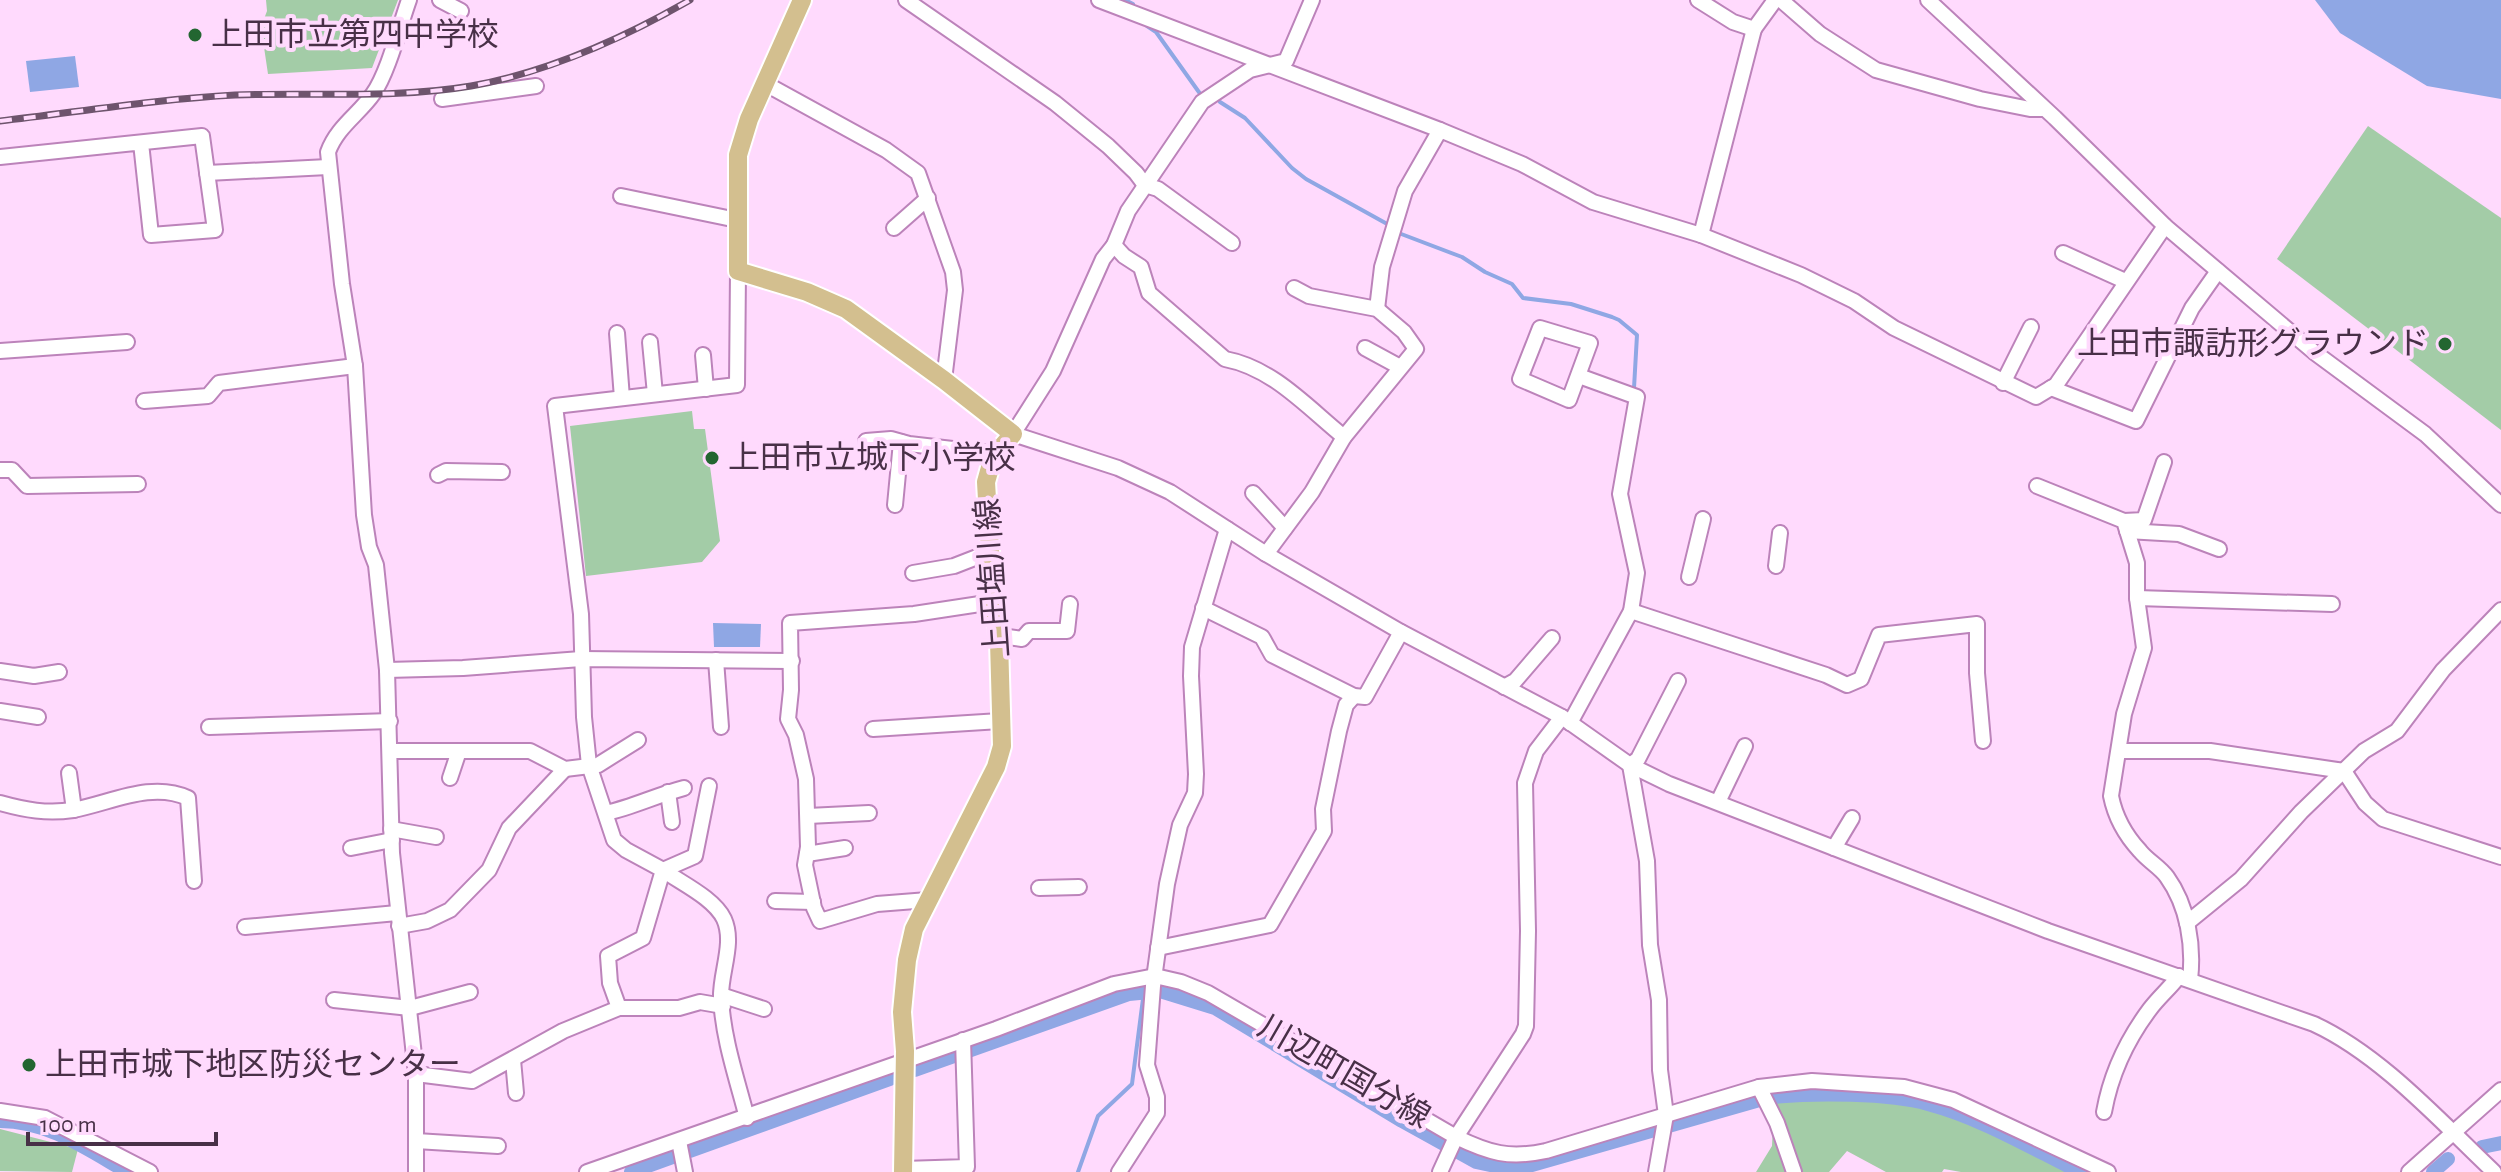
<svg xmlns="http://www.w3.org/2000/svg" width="2501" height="1172" font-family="'Alegreya Sans','Noto Sans JP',sans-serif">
<rect width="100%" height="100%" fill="#ffdafd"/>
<g fill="#a3cca7">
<polygon points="266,0 398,0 372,68 268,74 261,27 267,11"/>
<polygon points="2368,126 2501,218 2501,430 2277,259"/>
<polygon points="692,411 694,429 705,429 720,541 702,562 586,576 570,426"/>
<path d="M1793,1098C1835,1098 1881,1096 1922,1105C1975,1116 2025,1148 2074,1172H1961L1944,1169L1942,1172H1886L1847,1151L1829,1172H1756L1772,1146L1774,1101Z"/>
<polygon points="0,1129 78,1149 72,1172 0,1171"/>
</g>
<g fill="#8fa7e4">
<polygon points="2315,0 2501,0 2501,99 2427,86 2340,33"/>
<polygon points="75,56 79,87 30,92 26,61"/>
<polygon points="713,623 761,624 760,647 714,647"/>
</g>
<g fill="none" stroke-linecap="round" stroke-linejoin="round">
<g stroke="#8fa7e4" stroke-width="4">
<polyline points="1125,0 1133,4"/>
<polyline points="1147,26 1156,32 1201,95"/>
<polyline points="1220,102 1245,118 1292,168 1306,179 1389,225"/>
<polyline points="1396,232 1462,257 1485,272 1512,284 1523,298 1571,304 1612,317 1619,320 1637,335 1634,388"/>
<polyline points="1512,1168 1515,1172"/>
<polyline points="1078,1172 1098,1116 1132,1084 1144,991"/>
</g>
<g stroke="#8fa7e4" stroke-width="14">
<polyline points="915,1070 1129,994 1160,991 1215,1008 1402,1121 1476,1162 1500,1167 1525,1167 1756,1101"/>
<path d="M1773,1097C1814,1093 1889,1093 1928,1104C1981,1118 2031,1148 2080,1172"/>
<path d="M0,1121C48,1121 87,1149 127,1172"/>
<polyline points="2482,1147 2501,1143"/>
<polyline points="690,1151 890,1079"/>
<polyline points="631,1172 673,1157"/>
<polyline points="2433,1172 2448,1159"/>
</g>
<g stroke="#bc83ba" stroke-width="18">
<g id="minor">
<path d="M409,0C400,25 388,73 373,94C359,114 337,127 328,152L342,284L355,366L364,515L369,547L376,565L387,670L392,853L416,1074V1172"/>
<polyline points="440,0 461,11"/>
<polyline points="906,0 1055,103 1108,146 1136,173 1145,185 1158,189 1232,243"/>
<polyline points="1099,0 1440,130 1522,164 1593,202 1701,235 1801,275 1854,301 1894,328 2036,397 2056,385 2165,226"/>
<path d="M1312,0L1286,61L1250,70L1202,102L1128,211L1114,245L1103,259L1053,371L1013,434L1118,468L1170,492L1266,554L1401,632L1562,717L1630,765L1669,784L2048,931L2314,1024C2381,1055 2440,1121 2494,1172"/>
<polyline points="1698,0 1733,22 1754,29 1775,0"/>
<polyline points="1781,0 1820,34 1876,70 1980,99 2030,109 2043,109"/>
<polyline points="1928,0 2055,118 2165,226 2314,352 2425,434 2501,505"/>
<polyline points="764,83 886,150 918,173 953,272 955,290 944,380"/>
<polyline points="442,99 536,86"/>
<polyline points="0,157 202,136 215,230 151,235 141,143"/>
<polyline points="207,173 328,167"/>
<polyline points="621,196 737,220"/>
<polyline points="894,228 928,198"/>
<polyline points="1701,235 1754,29"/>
<path d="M1114,245L1124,256L1141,267L1149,293L1225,359C1273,368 1307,407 1344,437"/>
<polyline points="2063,253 2125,281"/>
<polyline points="1377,309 1382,267 1405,191 1440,130"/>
<polygon points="1540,328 1590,343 1569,400 1520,379"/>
<polyline points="617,333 622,398"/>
<polyline points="650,342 655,394"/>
<polyline points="1365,348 1400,367"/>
<polyline points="0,351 127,342"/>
<polyline points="703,355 706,389"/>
<polyline points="2003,383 2031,327"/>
<polyline points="2051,388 2136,421 2192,308 2218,271"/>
<polyline points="144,401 208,396 219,383 355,366"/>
<polyline points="866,441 891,439 909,444 996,454"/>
<polyline points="0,470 12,470 27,486 138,484"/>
<polyline points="438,475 446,471 502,472"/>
<path d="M2037,486L2124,521L2137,563V598L2144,648L2124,714L2111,796C2115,816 2126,836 2140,851C2148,861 2160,867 2167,877C2188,906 2194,946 2190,980"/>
<polyline points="1253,493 1285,528"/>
<polyline points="895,505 901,442"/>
<polyline points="2124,521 2144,520 2164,462"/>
<polyline points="2127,531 2179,534 2219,549"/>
<polyline points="1266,554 1312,492 1344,437 1416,349 1404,332 1377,309 1309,296 1294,288"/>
<polyline points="1776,566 1780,533"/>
<polyline points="913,573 954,566 990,552"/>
<polyline points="1689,577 1703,519"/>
<polyline points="2137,598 2332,604"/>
<polyline points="1203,608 1262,637 1272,655 1354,696 1365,697 1401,632"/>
<polyline points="1631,611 1826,675 1847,685 1861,679 1879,635 1977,624 1977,673 1983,741"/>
<polyline points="999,641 1008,637 1022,639 1029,631 1067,631 1070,604"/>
<polyline points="716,660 721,727"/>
<polyline points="387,670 463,668 581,659 792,661"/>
<polyline points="0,671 34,676 59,672"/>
<polyline points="1504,687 1515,681 1552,638"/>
<polyline points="0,711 38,717"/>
<polyline points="1570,723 1631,611 1637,573 1620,494 1637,397 1579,376"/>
<polyline points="209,727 390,721"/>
<polyline points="873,729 1000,721"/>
<polyline points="391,751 530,751 565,769 598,765 638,740"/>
<polyline points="2120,751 2210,751 2344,771 2365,803 2383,819 2501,857"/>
<polyline points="69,773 74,810"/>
<polyline points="450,778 459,751"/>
<polyline points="668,792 672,822"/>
<polyline points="1718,802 1745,746"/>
<path d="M0,803C25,810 47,814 73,810C111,803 151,781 188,798L194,881"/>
<path d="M606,813C633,807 657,795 684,788"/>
<polyline points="808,816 869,813"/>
<polyline points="391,829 436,837"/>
<polyline points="351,848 392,840"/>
<polyline points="1834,848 1852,818"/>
<polyline points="807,854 845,848"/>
<path d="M663,870C681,883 714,898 724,919C735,943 720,973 721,998C723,1039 737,1079 747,1118"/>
<polyline points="663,870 695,856 709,786"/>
<polyline points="1039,888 1079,887"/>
<polyline points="928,900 877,904 820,921 814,908 805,865 808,847 806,779 796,735 788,719 791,690 790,623 914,614 993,602"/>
<polyline points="775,901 813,902"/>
<polyline points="2187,923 2241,879 2301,812 2364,751 2397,731 2443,670 2501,610"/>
<polyline points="399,926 427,921 450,910 489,870 509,828 565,769"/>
<polyline points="245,927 397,913"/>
<polyline points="1158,948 1270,925 1324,831 1323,809 1339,731 1346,705 1354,696"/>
<polyline points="721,995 764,1009"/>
<polyline points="334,1000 410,1008 470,992"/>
<polyline points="619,1008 679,1008 700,1002 723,1006"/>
<polyline points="513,1060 516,1093"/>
<polyline points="416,1074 472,1081 563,1031 619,1008 610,983 608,956 643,938 663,870 626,850 614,840 589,765 584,717 581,614 555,406 737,385 738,271"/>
<polyline points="1759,1087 1777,1123 1794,1172"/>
<polyline points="0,1111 45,1118 150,1172"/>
<path d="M2104,1112C2111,1073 2126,1041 2150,1009C2159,997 2170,988 2179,976"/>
<polyline points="416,1141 498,1146"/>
<polyline points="679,1141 685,1172"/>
<polyline points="903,1169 967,1167 963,1040"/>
<path d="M587,1172L996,1029L1114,984L1155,976L1181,982L1208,993L1456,1137C1489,1153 1509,1159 1546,1151L1759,1087L1812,1081L1904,1087L1953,1100L2108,1172"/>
<polyline points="1119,1172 1157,1113 1157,1097 1147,1065 1153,986 1167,884 1180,825 1195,793 1196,774 1191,676 1192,647 1227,529"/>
<polyline points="1440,1172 1456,1137 1523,1034 1526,1026 1528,931 1525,783 1536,751 1562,717"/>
<polyline points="1656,1172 1666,1115 1660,1070 1659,1000 1650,945 1647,861 1630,765 1638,759 1678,681"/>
<polyline points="2409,1172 2501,1090"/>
</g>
</g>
<g stroke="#fff" stroke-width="22">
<polyline id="major" points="802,0 749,119 738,155 738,271 807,292 846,309 944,380 1013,434 993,457 986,482 993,602 999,641 1002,746 996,767 914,929 907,960 902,1012 905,1051 903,1172"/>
</g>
<use href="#minor" stroke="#fff" stroke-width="14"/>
<use href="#major" stroke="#d3bf8f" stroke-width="18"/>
<g stroke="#6e546d" stroke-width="7">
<path id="rail" d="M0,121C78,112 157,99 235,95C313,92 394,99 471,86C549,72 622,39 690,0"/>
</g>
<use href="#rail" stroke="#ffdafd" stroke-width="4" stroke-dasharray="12" stroke-linecap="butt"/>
</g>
<g fill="#236631" stroke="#ffdafd" stroke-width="3">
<circle cx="195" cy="35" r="8"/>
<circle cx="2445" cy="344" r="8"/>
<circle cx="712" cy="458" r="8"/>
<circle cx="29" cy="1065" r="8"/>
</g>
<g text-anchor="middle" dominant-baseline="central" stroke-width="8" stroke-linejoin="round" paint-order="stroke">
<g font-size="32" fill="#483047" stroke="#ffdafd" text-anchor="start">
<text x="211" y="35">上田市立第四中学校</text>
<text x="2429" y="344" text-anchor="end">上田市諏訪形グラウンド</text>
<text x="728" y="458">上田市立城下小学校</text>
<text x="45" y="1065">上田市城下地区防災センター</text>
</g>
<g font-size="32" fill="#483047" stroke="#ffdafd">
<text transform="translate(993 578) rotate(-94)">上田塩川線</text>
<text transform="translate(1344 1072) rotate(30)">川辺町国分線</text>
</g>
</g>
<path d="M28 1132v12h188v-12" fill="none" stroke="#483047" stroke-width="4"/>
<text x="40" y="1132" font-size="24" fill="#483047" stroke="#ffdafd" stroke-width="6" paint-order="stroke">100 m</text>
</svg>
